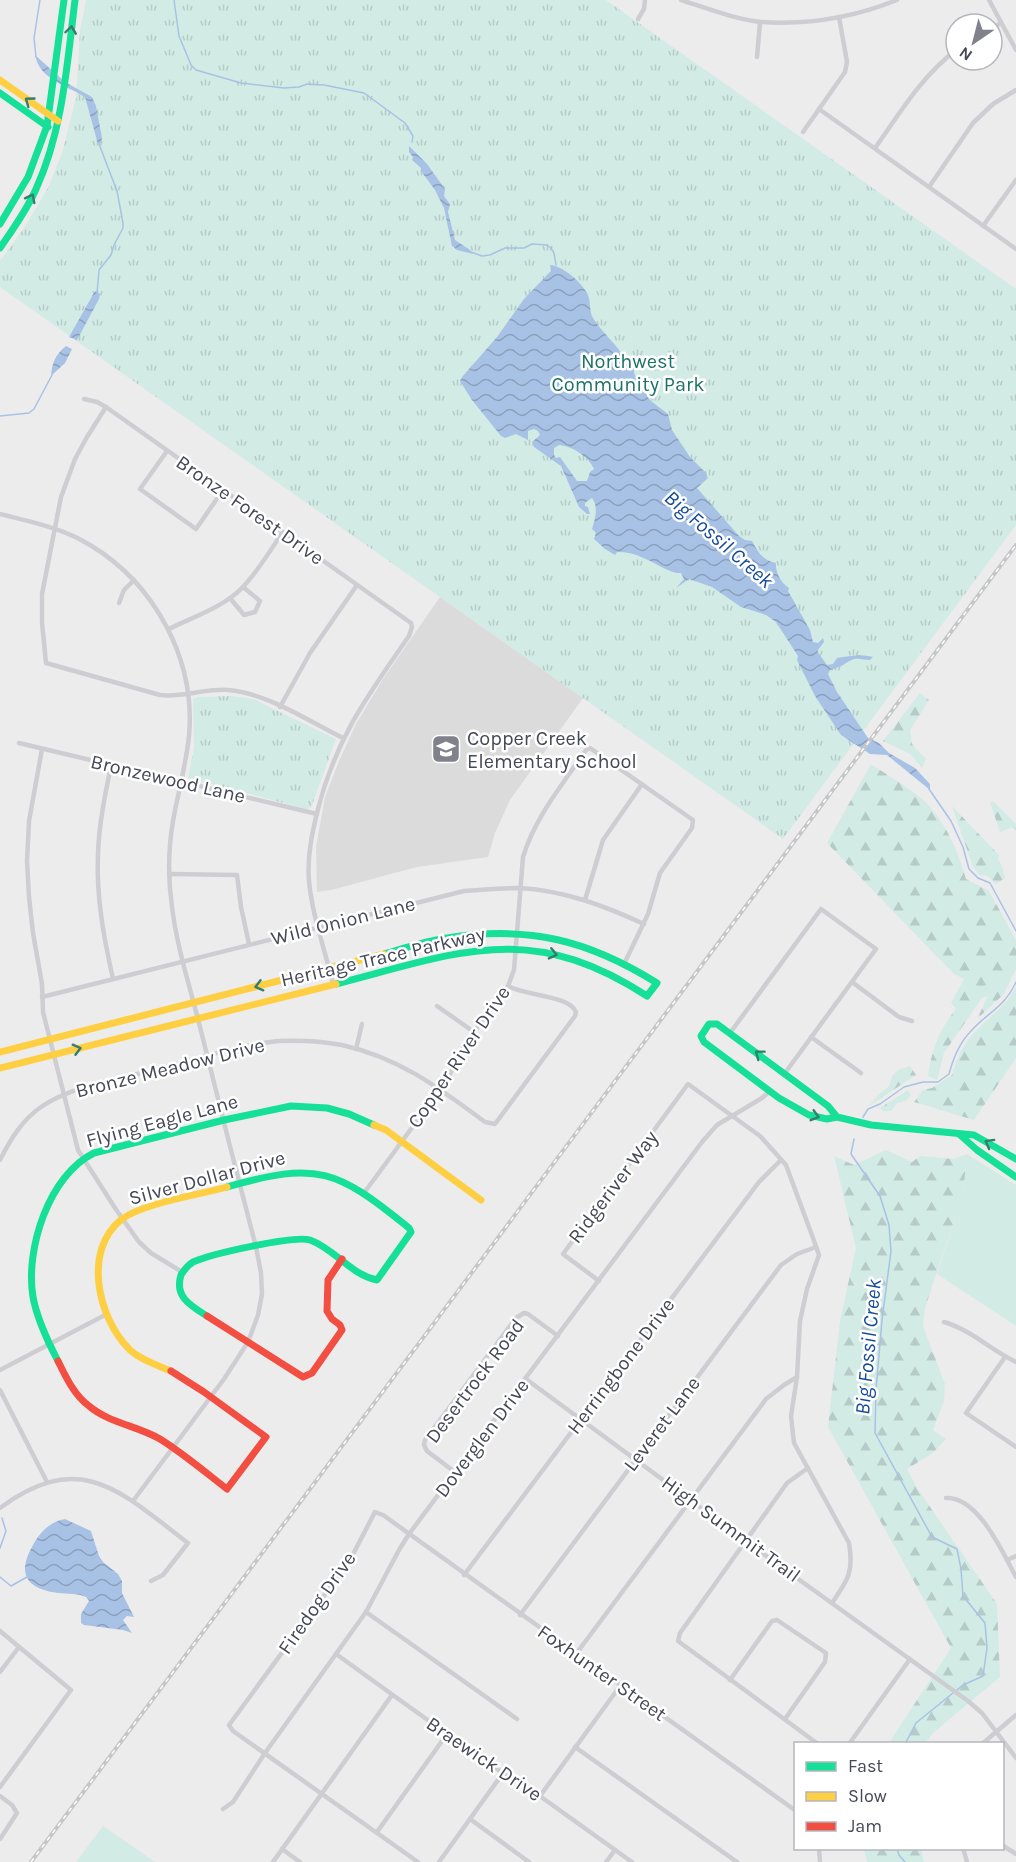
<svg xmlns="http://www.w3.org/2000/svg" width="1016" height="1862" font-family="Karla,sans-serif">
<defs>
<pattern id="forest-firs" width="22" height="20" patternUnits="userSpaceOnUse" patternTransform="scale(1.5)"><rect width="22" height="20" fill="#d2ebe5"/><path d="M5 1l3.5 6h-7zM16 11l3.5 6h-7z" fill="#b6cbc7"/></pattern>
<pattern id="park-tufts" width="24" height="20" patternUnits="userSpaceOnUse" patternTransform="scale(1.5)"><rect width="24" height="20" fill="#d2ebe5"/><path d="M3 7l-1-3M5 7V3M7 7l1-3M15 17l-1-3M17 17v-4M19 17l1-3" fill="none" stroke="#b6cbc7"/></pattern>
<pattern id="water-waves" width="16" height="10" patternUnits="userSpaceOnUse" patternTransform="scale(1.5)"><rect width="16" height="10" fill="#a8c2e6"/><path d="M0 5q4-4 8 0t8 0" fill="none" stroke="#8ba0bd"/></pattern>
</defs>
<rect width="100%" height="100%" fill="#edecec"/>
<polygon fill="#dbdbdb" points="440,597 583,698 510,800 495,833 488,857 417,867 331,890 317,892 316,847 325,797 339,761 356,724 383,679"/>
<g fill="#d2ebe5">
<polygon points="967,1154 1016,1185 1016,1326 937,1274 963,1194"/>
<polygon points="103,1826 155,1862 76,1862"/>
</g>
<g fill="url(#forest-firs)">
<polygon points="920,693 929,700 910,730 912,744 926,759 922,768 910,754 883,741"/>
<path d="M871,764C887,775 920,794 931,808C948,827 959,855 966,879L989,891L1016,940V969L1004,994L977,1019L988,996L982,998L944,1053L937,1080L928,1076C931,1052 940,1027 956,1009L951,1003L964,979L954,974L827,843Z"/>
<polygon points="990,802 994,802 1016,824 1016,830 1013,827 1000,832"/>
<polygon points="952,806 999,855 998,859 1002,866 1005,878 996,884 988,876 979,875 973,867"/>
<path d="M1016,987V1058L974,1120L914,1102L923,1090L932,1088L952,1075C956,1062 960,1051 968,1040C982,1021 1005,1009 1016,987Z"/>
<polygon points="910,1066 916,1075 869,1106 879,1094 889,1086 892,1076 898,1070"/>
<polygon points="908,1090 911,1095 906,1101 897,1103 891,1111 883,1111 880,1108"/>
<polygon points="886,1150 912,1162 920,1156 954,1159 967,1154 963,1194 925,1308 923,1326 945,1384 944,1401 933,1430 946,1439 933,1453 907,1469 917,1488 997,1604 1000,1677 933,1733 925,1743 889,1743 951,1648 828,1427 840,1321 856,1248 834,1156 854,1165"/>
<polygon points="864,1849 921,1849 924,1862 867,1862"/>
</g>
<g fill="url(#park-tufts)">
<polygon points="86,0 606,0 1016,289 1016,525 783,839 0,287 0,261 26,225 49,186 63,150 76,98 80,31"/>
<polygon points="232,696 253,699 336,739 311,808 306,809 188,778 194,748 193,699 198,697"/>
</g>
<g fill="url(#water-waves)" fill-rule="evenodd">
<path d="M35,55L65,82L92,97L96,106L102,138L101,143L98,144L85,97C66,85 40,80 35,55Z"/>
<polygon points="409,146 427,164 445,189 444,196 450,204 448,212 455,240 470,250 473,254 457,250 452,246 444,208 435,190 421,171 421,168 412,160 413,157 409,152"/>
<path d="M550,265C563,266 581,282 587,293C591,300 589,309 592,316C599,330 623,350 626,362L635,365L634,372L637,382L651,401L668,414L672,430L690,457L705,472L708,478L697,488L739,536L745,540L752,541C758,552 762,560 776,563C775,572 781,583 789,588L788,591L810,630L813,642L818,643L823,638L824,642L817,651L827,665L833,664L837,658C850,656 860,654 873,657L870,660C865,660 859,658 854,659C846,662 842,667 830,670L828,674L837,692L868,738L879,743L889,753L915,768L930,784V790L887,755L870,754L841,735L815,696L797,660L798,656L776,622L766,615L741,607L712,587L689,579L676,588L684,579L681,573C665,574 642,550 617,552L615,555L605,549L594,539L596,533L592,529C595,519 599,507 592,498L585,503V506L588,507L590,514H587L579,507L561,466L534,447L532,442L540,435L538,431L534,429L528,431V440L516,434L505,438L501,436L472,400L460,381L462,377L497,337L524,299L551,271ZM559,445C572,446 589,457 594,469L590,472L587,481H577L560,457L556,458L554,455V448Z"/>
<polygon points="95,291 100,294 99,299 77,340 69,337"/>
<path d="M66,346L72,349L65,363L51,376C52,363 55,355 66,346Z"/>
<path d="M65,1519L91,1531L99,1556L103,1562L118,1574L122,1581V1593L134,1617L127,1616L123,1620L132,1633L123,1630L84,1625L81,1623V1614L89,1601L86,1597C77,1593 68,1594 58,1593C25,1589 17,1573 33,1545C40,1532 51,1521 65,1519Z"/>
</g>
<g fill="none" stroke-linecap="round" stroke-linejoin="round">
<g stroke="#a8c2e6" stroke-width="1.5">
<polyline points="174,0 179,36 191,65 196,70 241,83 284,88 299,87 307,84 324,85 364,93 405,123 413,136 412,142"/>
<polyline points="36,57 34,38 40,0"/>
<polyline points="471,252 482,256 490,255 505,248 524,248 532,244 547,245 551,248 554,253 556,265"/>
<polyline points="97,293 99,270 111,255 114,245 123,228 123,223 117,191 99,144"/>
<polyline points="0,416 29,413 34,409 52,375"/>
<polyline points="929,789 951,821 963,847 969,869 978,878 990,883 1016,931"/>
<path d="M863,1117L868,1109L880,1104L904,1087L923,1082H938L949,1074C953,1059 960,1042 971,1031C988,1012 1005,1007 1016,982"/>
<polyline points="854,1139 851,1154 880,1196 889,1225 891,1251 882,1320 876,1390 875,1433 932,1537 957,1549 961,1569 963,1596 985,1623 987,1648 983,1676 963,1685 957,1690"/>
<polyline points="0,1548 6,1531 2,1518"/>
<polyline points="0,1577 11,1586 27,1577"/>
<polyline points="905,1744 916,1723 953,1693"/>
<polyline points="897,1848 899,1855 905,1862"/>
</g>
<g stroke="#cdcdd2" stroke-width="4.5">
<path d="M681,0C706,8 734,19 761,22C807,25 855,17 897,0"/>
<polyline points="989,0 1016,50"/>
<polyline points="638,19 644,9 645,0"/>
<polyline points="992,28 1001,23"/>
<polyline points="757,57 760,22"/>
<polyline points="819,109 1016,249"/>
<polyline points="803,132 845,72 847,62 839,17"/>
<path d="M875,148C900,113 921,77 956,50"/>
<polyline points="929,187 973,123 993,104 1016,90"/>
<polyline points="983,226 1016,180"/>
<path d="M84,399L97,402L106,407L411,623L412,627L409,636C368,695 336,738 318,809C312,833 307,856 309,881C312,915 325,950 333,984"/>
<path d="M106,407L87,437L75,459L61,497L42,594V623L46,663L160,695C182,698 205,688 228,690C267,693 308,721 343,738"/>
<polyline points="167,451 140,489 196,529 223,490"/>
<path d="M0,514C31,522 63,528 90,545C155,584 196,660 189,736C186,765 178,793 173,821C168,850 168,879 172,907C177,948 190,987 200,1027C218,1100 237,1174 256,1247L261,1273L262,1294L258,1315L248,1342L224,1379L133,1501"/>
<polyline points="230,598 244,615 255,612 260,601 243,587"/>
<polyline points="119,603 124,590 134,580"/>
<path d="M169,629C193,617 224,607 243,587C258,571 270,551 282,533"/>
<polyline points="280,707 310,653 357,585"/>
<polyline points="19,743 317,814"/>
<polyline points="42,749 29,821 27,861 29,897 33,933 42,984 43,1012 78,1150 115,1208 139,1242 151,1253 182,1272"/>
<path d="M111,766C105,795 99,824 98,854C96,897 104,938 113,979"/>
<polyline points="169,874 237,875 241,907 249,944"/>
<polyline points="585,900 603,840 642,784"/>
<polyline points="852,982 899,1017 912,1021"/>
<path d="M42,997L464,891C482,890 501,888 519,888C563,890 605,906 644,924"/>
<polyline points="437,1006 474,1032"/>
<polyline points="730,1033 821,909 876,949 785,1073"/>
<polyline points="811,1037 861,1073"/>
<polyline points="356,1049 362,1024"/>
<path d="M0,1160C10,1140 22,1120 41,1107C73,1085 121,1079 158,1069C197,1059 238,1045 278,1041C299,1040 321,1041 342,1045C400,1058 439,1088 485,1122L495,1124L575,1016L576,1012C569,995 525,996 508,986"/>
<path d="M364,1193L447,1080L463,1047L508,986L514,970L523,857C535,817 563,784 586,750L590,748L693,820L692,828L660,873L648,914L625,962"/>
<path d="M599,1281L563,1254L688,1084L760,1136L786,1165L813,1238L819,1255L807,1289L800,1321L797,1377L791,1416L794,1443L849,1543C854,1572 848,1580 832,1603"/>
<path d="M944,1322C971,1330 991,1350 1016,1362"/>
<polyline points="1005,1357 966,1413 1016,1447"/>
<polyline points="0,1370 107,1314"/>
<polyline points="526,1379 769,1558 968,1701 982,1713 1016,1758"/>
<polyline points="0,1390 47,1482"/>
<polyline points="808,1468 787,1483 680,1633 678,1641 818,1744"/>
<polyline points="456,1473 427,1451 424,1445 425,1440 516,1318 524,1313 528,1314 558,1336"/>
<path d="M946,1498C978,1496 1003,1553 1016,1577"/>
<path d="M0,1508C81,1448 121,1492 188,1543L163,1575L151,1581"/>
<polyline points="1007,1560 1016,1556"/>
<polyline points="464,1575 759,1182 781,1160"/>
<polyline points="366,1612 517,1719"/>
<polyline points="520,1615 781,1265 797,1254 816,1247"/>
<polyline points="0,1631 71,1690 0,1787"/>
<polyline points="336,1654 447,1734 503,1773 516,1779 632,1862"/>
<polyline points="576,1654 766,1399 784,1385 797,1377"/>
<polyline points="0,1672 19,1647"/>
<polyline points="730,1680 772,1621 777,1620 826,1653 825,1662 785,1719"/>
<polyline points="849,1744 910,1659"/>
<polyline points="982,1744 1016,1715"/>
<polyline points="575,1747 737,1862"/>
<polyline points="0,1796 12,1805 17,1813 0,1839"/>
<polyline points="540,1796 620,1686"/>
<polyline points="223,1809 233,1802 265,1753 366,1612 399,1550 409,1534 702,1142 717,1125 762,1098 770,1091"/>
<polyline points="470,1819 529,1862"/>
<polyline points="377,1832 447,1734"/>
<polyline points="1002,1845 1016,1854"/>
<polyline points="819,1848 820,1862"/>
<polyline points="963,1848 967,1862"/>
<polyline points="282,1849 300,1862"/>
<polyline points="273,1862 392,1695"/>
<polyline points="418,1862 233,1731 229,1725 350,1560 375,1512 383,1515 796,1811"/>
<polyline points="439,1862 503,1773"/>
<polyline points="606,1862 615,1850"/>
</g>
<g stroke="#16e098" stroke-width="7">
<polyline points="0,93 48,127"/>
<polyline points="0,224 28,177 47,126 64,0"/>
<path d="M0,248C13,229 27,210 36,189C63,130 67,64 75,0"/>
<path d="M336,984C461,952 529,920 647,996L657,983C588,940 528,925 447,938C426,941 405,948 384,954"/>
<polyline points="837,1117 828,1106 717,1024 709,1024 701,1036 704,1042 779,1098 809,1115 827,1119 837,1117 871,1125 974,1135 1016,1159"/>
<polyline points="959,1134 977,1150 1016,1177"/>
<path d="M207,1316C191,1306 174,1297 181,1275C184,1270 188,1265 193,1262C211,1254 294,1235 310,1240C335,1249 351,1275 377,1280L411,1232L409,1228C336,1169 318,1161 227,1187"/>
<path d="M58,1361C47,1340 37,1319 33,1297C25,1249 49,1175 94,1153L224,1120L291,1106L327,1108L349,1114L374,1125"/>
</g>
<g stroke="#ffcf43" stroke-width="7">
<polyline points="0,80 58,121"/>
<polyline points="0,1052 384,954"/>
<polyline points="0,1068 336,984"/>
<polyline points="374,1125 386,1130 481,1200"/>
<path d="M171,1371C157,1365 141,1360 130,1350C98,1319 82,1250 122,1219C144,1203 199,1195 227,1187"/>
</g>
<g stroke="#f24e42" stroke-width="7">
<polyline points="207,1316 303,1377 312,1373 342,1330 340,1325 332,1319 327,1311 328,1280 342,1259"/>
<path d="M58,1361C66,1377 74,1395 89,1406C109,1423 138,1426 160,1439C184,1454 205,1472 227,1489L266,1437L204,1392L171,1371"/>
</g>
<g stroke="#c5c6c8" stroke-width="4">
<polyline id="rail" points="31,1862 1016,545"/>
</g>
<use href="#rail" stroke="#fff" stroke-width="1.5" stroke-dasharray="4.5" stroke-linecap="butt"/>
</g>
<defs><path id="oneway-chevron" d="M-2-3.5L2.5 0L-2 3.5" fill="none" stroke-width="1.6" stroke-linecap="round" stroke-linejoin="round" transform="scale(1.5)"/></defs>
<g stroke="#357d6e">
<use href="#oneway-chevron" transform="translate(71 30) rotate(-82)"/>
<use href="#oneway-chevron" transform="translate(29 101) rotate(-144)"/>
<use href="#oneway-chevron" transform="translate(31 198) rotate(-63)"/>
<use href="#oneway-chevron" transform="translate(553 954) rotate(13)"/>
<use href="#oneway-chevron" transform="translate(259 986) rotate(165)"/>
<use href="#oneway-chevron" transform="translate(77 1049) rotate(-15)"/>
<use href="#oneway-chevron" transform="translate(759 1054) rotate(-143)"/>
<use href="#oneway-chevron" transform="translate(815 1116) rotate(16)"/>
<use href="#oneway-chevron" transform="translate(989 1143) rotate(-151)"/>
</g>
<defs>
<g id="school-square" transform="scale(1.5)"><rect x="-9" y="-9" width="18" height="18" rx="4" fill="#80818b" stroke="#fff"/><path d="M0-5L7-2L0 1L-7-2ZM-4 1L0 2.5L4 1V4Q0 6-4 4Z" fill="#fff"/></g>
</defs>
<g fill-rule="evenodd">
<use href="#school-square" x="446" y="749"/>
</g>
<g text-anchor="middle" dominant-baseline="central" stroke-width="5" stroke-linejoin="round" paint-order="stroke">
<g font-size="20" fill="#1c7267" stroke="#fff">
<text x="628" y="361">Northwest<tspan x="628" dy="23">Community Park</tspan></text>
</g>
<g font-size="20" fill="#454857" stroke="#fff">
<text transform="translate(250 510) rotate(35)">Bronze Forest Drive</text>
<text transform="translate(168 779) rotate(13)">Bronzewood Lane</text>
<text transform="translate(343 921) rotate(-14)">Wild Onion Lane</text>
<text transform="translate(383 957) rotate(-13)">Heritage Trace Parkway</text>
<text transform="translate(459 1057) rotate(-56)">Copper River Drive</text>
<text transform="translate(170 1068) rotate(-14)">Bronze Meadow Drive</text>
<text transform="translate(162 1121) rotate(-15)">Flying Eagle Lane</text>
<text transform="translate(207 1178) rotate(-15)">Silver Dollar Drive</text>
<text transform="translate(613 1187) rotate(-53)">Ridgeriver Way</text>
<text transform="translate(621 1366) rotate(-53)">Herringbone Drive</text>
<text transform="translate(475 1381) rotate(-53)">Desertrock Road</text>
<text transform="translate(662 1424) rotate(-53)">Leveret Lane</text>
<text transform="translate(482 1438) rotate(-53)">Doverglen Drive</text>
<text transform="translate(731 1529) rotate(36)">High Summit Trail</text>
<text transform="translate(317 1603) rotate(-55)">Firedog Drive</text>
<text transform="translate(602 1673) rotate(35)">Foxhunter Street</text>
<text transform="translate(484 1759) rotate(34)">Braewick Drive</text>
</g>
<g font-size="20" fill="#454857" stroke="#fff" text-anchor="start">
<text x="467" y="738">Copper Creek<tspan x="467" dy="23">Elementary School</tspan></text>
</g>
<g font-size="21" font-style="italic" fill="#154c9a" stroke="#fff">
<text transform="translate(719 539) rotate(41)">Big Fossil Creek</text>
<text transform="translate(868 1347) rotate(-85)">Big Fossil Creek</text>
</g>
</g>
<rect x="794" y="1742" width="210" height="108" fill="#ffffff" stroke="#b5b6bc" stroke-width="1.5"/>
<rect x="806" y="1762" width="30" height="9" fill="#16e098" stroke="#b5b6bc" stroke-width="1.5"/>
<text x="848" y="1772" font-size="18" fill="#454857">Fast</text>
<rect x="806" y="1792" width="30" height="9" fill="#ffcf43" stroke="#b5b6bc" stroke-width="1.5"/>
<text x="848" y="1802" font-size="18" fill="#454857">Slow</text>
<rect x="806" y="1822" width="30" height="9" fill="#f24e42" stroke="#b5b6bc" stroke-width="1.5"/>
<text x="848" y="1832" font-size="18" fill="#454857">Jam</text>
<g transform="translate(974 42) rotate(215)"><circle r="28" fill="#ffffff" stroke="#b5b6bc" stroke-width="1.5"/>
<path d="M0-4.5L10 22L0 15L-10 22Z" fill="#80818b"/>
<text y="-9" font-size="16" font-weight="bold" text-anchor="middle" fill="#454857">N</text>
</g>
</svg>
